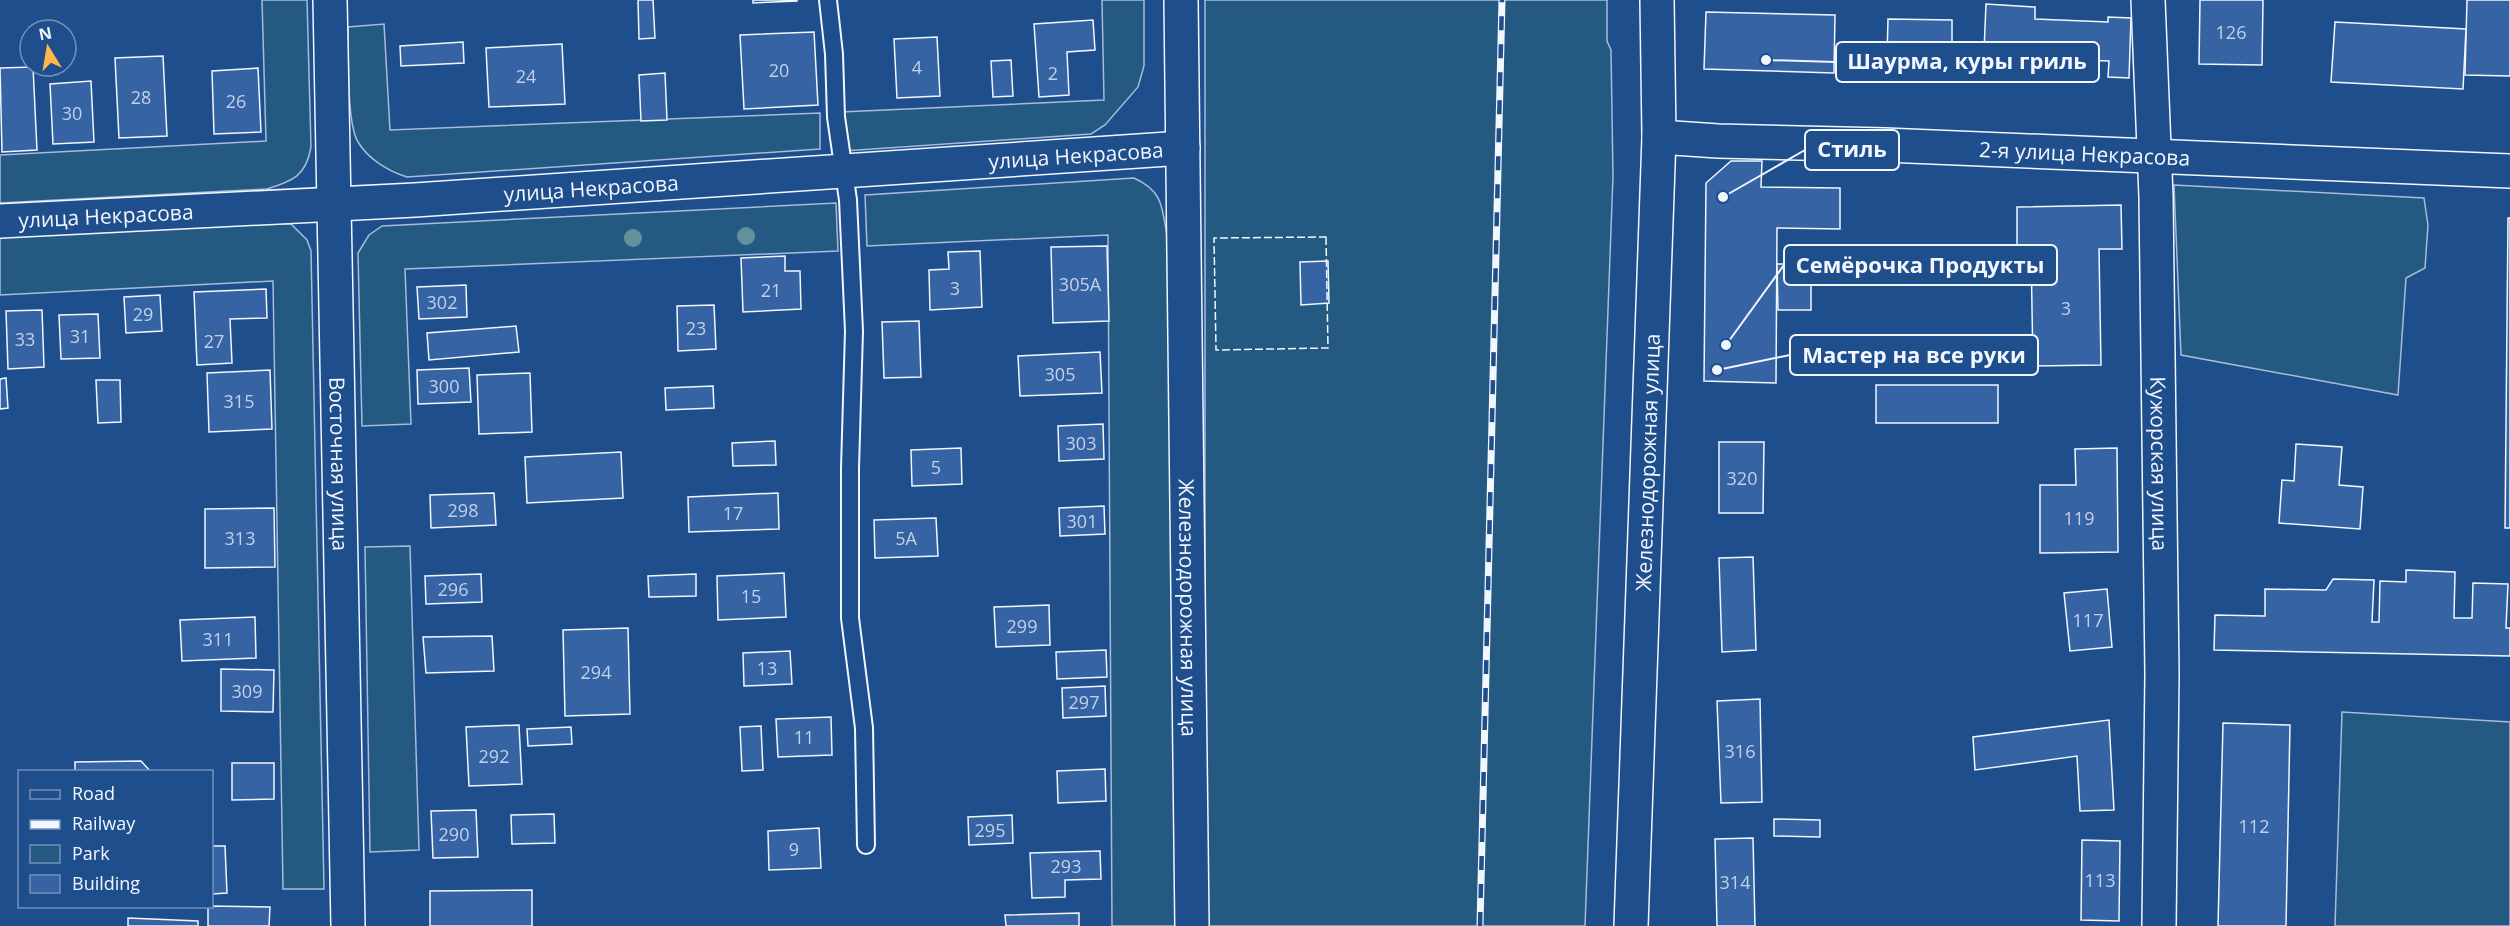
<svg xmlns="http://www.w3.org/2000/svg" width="2510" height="926" font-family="'Open Sans',sans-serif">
<rect width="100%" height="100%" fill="#1f4e8c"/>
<g fill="#245a82" stroke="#a8bbd7" stroke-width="1.5">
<path d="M262,0H307L311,147C306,176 293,181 267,189L0,203V155L266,141Z"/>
<polygon points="1102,0 1144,0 1144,66 1138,87 1105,125 1091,134 844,151 841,112 1104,100"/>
<polygon points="1205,0 1607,0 1607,41 1611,50 1613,176 1585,926 1205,926"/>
<path d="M384,24L390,130L820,113V149L407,177C388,171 368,159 358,142C346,122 349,52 348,27Z"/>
<path d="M1134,178C1163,191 1162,207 1167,236L1179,926H1112L1108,235L867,246L865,195Z"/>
<polygon points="2174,185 2424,198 2428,225 2425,268 2406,278 2398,395 2181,355"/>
<polygon points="836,203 838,251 405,269 411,424 362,426 358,253 369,235 382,226"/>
<polygon points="272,223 291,224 307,240 311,251 324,889 283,889 273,281 0,295 0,237"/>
<polygon points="410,546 419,850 370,852 365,547"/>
<polygon points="2342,712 2510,722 2510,926 2335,926"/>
</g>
<g fill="#3563a3" stroke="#f2f6ff" stroke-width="1.5">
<polygon points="638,0 653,0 655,38 639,39"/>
<polygon points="753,0 797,0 797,1 753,3"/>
<polygon points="2200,0 2263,0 2262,65 2199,64"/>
<polygon points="2467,0 2510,0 2510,76 2465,75"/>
<polygon points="1986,4 2035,7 2035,19 2108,22 2108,17 2131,18 2129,78 2108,77 2109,61 2028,58 2027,77 1983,75"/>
<polygon points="1706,12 1835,15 1834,73 1704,69"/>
<polygon points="1888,19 1952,20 1952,58 1887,57"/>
<polygon points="1093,20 1095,50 1067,52 1069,95 1039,97 1034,24"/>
<polygon points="2335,22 2466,29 2463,89 2331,82"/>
<polygon points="814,32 818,105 744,109 740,35"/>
<polygon points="937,37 940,96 897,98 894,39"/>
<polygon points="463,42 464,63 401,66 400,46"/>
<polygon points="562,44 565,104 489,107 486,48"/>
<polygon points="163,56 167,136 119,138 115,58"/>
<polygon points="1011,60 1013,96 993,97 991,61"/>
<polygon points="33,67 37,150 2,152 0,68"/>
<polygon points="258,68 261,132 214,134 212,71"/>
<polygon points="665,73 667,120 641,121 639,75"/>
<polygon points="91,81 94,142 53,144 50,84"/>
<polygon points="1731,161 1762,161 1761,187 1840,188 1840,229 1777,228 1776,383 1704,381 1706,183"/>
<polygon points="2121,205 2122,249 2099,249 2101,365 2033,366 2031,250 2017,250 2017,207"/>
<polygon points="2508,218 2510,218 2510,528 2505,528"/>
<polygon points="1107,246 1109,321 1053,323 1051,247"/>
<polygon points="980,251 982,307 930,310 929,270 949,269 948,252"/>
<polygon points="785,256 785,271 800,271 801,309 743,312 741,258"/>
<polygon points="1328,261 1329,303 1301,305 1300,262"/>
<polygon points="1777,264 1811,264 1811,310 1778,310"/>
<polygon points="466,285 467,317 419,319 417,287"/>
<polygon points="266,289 267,318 230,319 232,363 197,365 194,292"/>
<polygon points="160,295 162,331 126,333 124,297"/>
<polygon points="714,305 716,349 678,351 677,306"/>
<polygon points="42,310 44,367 8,369 6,311"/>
<polygon points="98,314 100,358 61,359 59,315"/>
<polygon points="919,321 921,377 884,378 882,322"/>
<polygon points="516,326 519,352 429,360 427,333"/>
<polygon points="1100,352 1102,393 1020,396 1018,356"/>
<polygon points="469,368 471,402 418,404 417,370"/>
<polygon points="270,370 272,429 209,432 207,373"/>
<polygon points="530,373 532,432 479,434 477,375"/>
<polygon points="6,378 8,408 0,409 0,379"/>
<polygon points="96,380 120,380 121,422 98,423"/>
<rect x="1876" y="385" width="122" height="38"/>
<polygon points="713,386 714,408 666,410 665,388"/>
<polygon points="1103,424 1104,459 1059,461 1058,426"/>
<polygon points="775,441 776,465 733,466 732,443"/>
<polygon points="1719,442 1764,442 1763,513 1719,513"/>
<polygon points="2296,444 2342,447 2339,485 2363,487 2360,529 2279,523 2282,480 2294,481"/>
<polygon points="961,448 962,484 912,486 911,450"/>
<polygon points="2117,448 2118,552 2040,553 2040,485 2076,485 2075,449"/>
<polygon points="621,452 623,498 527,503 525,457"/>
<polygon points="494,493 496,525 431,528 430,495"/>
<polygon points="778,493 779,529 689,532 688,497"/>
<polygon points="1104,506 1105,534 1060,536 1059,508"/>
<polygon points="274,508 275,567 205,568 205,509"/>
<polygon points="936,518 938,556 875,558 874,520"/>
<polygon points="1753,557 1756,650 1722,652 1719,558"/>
<polygon points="2406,570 2455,572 2454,618 2472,618 2473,583 2508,584 2506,628 2510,628 2510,656 2214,650 2215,615 2265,616 2265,589 2326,590 2333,579 2374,580 2372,622 2379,622 2380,581 2406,582"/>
<polygon points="784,573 786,617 718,620 717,576"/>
<polygon points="481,574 482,602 426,604 425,576"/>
<polygon points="696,574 696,596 649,597 648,576"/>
<polygon points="2107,589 2112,647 2070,651 2064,593"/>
<polygon points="1049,605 1050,645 996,647 994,607"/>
<polygon points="255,617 256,658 182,661 180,620"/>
<polygon points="628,628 630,714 565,716 563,630"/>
<polygon points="492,636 494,671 426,673 423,637"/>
<polygon points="1106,650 1107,677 1057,679 1056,652"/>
<polygon points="790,651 792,684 744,686 743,653"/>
<polygon points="221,669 274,670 273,712 221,711"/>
<polygon points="1105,686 1106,716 1063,718 1062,688"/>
<polygon points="1760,699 1762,802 1721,803 1717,701"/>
<polygon points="831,717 832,755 778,757 776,719"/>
<polygon points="2109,720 2114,810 2080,811 2077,756 1975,770 1973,737"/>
<polygon points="2223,723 2290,725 2286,926 2218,926"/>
<polygon points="519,725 522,784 469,786 466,727"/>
<polygon points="761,726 763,770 742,771 740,727"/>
<polygon points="571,727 572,744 528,746 527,729"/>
<polygon points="141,761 151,772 75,772 75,762"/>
<polygon points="232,763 274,763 274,799 232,800"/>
<polygon points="1105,769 1106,801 1058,803 1057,771"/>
<polygon points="476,810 478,857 433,858 431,811"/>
<polygon points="554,814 555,843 512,844 511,815"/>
<polygon points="1012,815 1013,843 969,845 968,817"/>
<polygon points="1774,819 1820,820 1820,837 1774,836"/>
<polygon points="819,828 821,868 769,870 768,831"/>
<polygon points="1753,838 1755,926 1717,926 1715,839"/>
<polygon points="2082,840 2120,841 2119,921 2081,920"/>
<polygon points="212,846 225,846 227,893 212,894"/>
<polygon points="1100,851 1101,879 1065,880 1065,897 1032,898 1030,853"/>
<polygon points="532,890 532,926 430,926 430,891"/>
<polygon points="208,906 270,907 269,926 208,926"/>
<polygon points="1079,913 1079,926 1006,926 1005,915"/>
<polygon points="128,918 198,921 198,926 128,926"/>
</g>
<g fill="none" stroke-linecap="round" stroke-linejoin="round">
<g stroke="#f2f6ff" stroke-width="20">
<polyline id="lane" points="828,0 834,54 836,117 848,200 854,331 850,468 850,618 864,728 866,845"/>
</g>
<g stroke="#f2f6ff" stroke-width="36">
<g id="street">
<path id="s1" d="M1181,0L1192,926"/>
<path id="s2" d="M2148,0L2156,197L2162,674L2159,926"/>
<path id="s3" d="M0,221L415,200L1183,148"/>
</g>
</g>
<g stroke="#f2f6ff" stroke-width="36">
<g id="secondary">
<path id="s4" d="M330,0L348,926"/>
<path id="s5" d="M1659,137L1718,141L1885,145L2510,171"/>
<path id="s6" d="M1631,926L1659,137L1657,0"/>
</g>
</g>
<use href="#lane" stroke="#1f4e8c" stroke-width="16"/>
<use href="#street" stroke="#1f4e8c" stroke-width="33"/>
<use href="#secondary" stroke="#1f4e8c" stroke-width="33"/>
<g stroke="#f2f6ff" stroke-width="7">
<polyline id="rail" points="1480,926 1502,0"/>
</g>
<use href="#rail" stroke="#1f4e8c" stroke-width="4.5" stroke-dasharray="14" stroke-linecap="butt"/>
<polygon stroke="#f2f6ff" stroke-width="1.5" stroke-dasharray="8 3" stroke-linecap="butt" points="1326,237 1328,348 1216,350 1214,238"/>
</g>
<g fill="#61919a">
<circle cx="746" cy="236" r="9"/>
<circle cx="633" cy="238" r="9"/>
</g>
<g text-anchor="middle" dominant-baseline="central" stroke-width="4.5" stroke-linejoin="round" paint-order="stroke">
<g font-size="18" fill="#c3d1e8">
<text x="2231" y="32">126</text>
<text x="917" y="67">4</text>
<text x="779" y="70">20</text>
<text x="1053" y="73">2</text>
<text x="526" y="76">24</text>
<text x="141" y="97">28</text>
<text x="236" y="101">26</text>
<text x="72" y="113">30</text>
<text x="1080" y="284">305А</text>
<text x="955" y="288">3</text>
<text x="771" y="290">21</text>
<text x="442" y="302">302</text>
<text x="2066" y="308">3</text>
<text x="143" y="314">29</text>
<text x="696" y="328">23</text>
<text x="80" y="336">31</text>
<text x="25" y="339">33</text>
<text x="214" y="341">27</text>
<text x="1060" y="374">305</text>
<text x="444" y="386">300</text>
<text x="239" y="401">315</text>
<text x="1081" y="443">303</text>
<text x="936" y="467">5</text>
<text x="1742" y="478">320</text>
<text x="463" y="510">298</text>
<text x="733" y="513">17</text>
<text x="2079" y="518">119</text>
<text x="1082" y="521">301</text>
<text x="240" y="538">313</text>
<text x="906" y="538">5А</text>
<text x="453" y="589">296</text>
<text x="751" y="596">15</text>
<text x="2088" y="620">117</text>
<text x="1022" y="626">299</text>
<text x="218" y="639">311</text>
<text x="767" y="668">13</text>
<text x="596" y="672">294</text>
<text x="247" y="691">309</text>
<text x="1084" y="702">297</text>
<text x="804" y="737">11</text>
<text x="1740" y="751">316</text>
<text x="494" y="756">292</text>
<text x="2254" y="826">112</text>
<text x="990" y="830">295</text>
<text x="454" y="834">290</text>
<text x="794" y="849">9</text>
<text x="1066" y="866">293</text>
<text x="2100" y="880">113</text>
<text x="1735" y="882">314</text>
</g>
<g font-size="21" fill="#f2f6ff" stroke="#1f4e8c">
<text stroke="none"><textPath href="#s5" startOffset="426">2-я улица Некрасова</textPath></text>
<text stroke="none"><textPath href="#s3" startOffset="1078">улица Некрасова</textPath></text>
<text stroke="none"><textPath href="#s3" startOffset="592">улица Некрасова</textPath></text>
<text stroke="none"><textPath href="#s3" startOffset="106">улица Некрасова</textPath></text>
<text stroke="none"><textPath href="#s4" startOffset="464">Восточная улица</textPath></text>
<text stroke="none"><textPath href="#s6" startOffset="464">Железнодорожная улица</textPath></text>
<text stroke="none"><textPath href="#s2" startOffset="464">Кужорская улица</textPath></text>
<text stroke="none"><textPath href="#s1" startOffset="608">Железнодорожная улица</textPath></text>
</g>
</g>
<path fill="none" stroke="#f2f6ff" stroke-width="2" d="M1766 60L1836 62M1723 197L1805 150M1726 345L1784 265M1717 370L1790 355"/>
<g fill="#f2f6ff" stroke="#1f4e8c" stroke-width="2">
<circle cx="1766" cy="60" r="6"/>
<circle cx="1723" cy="197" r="6"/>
<circle cx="1726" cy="345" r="6"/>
<circle cx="1717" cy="370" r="6"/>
</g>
<g fill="#1f4e8c" stroke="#f2f6ff" stroke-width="2">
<rect x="1836" y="42" width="263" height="40" rx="6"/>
<rect x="1805" y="130" width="94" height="40" rx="6"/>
<rect x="1784" y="245" width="273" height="40" rx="6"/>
<rect x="1790" y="335" width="248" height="40" rx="6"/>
</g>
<g font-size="22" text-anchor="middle" font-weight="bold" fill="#f2f6ff">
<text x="1967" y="69">Шаурма, куры гриль</text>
<text x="1852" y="157">Стиль</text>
<text x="1920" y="273">Семёрочка Продукты</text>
<text x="1914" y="363">Мастер на все руки</text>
</g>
<rect x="18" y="770" width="195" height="138" fill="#1f4e8c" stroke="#7391ba" stroke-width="1.5"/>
<rect x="30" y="790" width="30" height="9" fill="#1f4e8c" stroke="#7391ba" stroke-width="1.5"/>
<text x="72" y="800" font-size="18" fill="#f2f6ff">Road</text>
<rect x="30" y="820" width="30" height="9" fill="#f2f6ff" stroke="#7391ba" stroke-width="1.5"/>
<text x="72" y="830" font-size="18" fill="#f2f6ff">Railway</text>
<rect x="30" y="845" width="30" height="18" fill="#245a82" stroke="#7391ba" stroke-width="1.5"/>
<text x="72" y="860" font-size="18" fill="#f2f6ff">Park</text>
<rect x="30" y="875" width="30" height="18" fill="#3563a3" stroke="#7391ba" stroke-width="1.5"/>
<text x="72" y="890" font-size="18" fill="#f2f6ff">Building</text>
<g transform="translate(48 48) rotate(349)"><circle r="28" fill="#1f4e8c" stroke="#7391ba" stroke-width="1.5"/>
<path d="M0-4.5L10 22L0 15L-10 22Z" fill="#ffb74d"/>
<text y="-9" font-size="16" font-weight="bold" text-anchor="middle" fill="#f2f6ff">N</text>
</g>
</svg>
